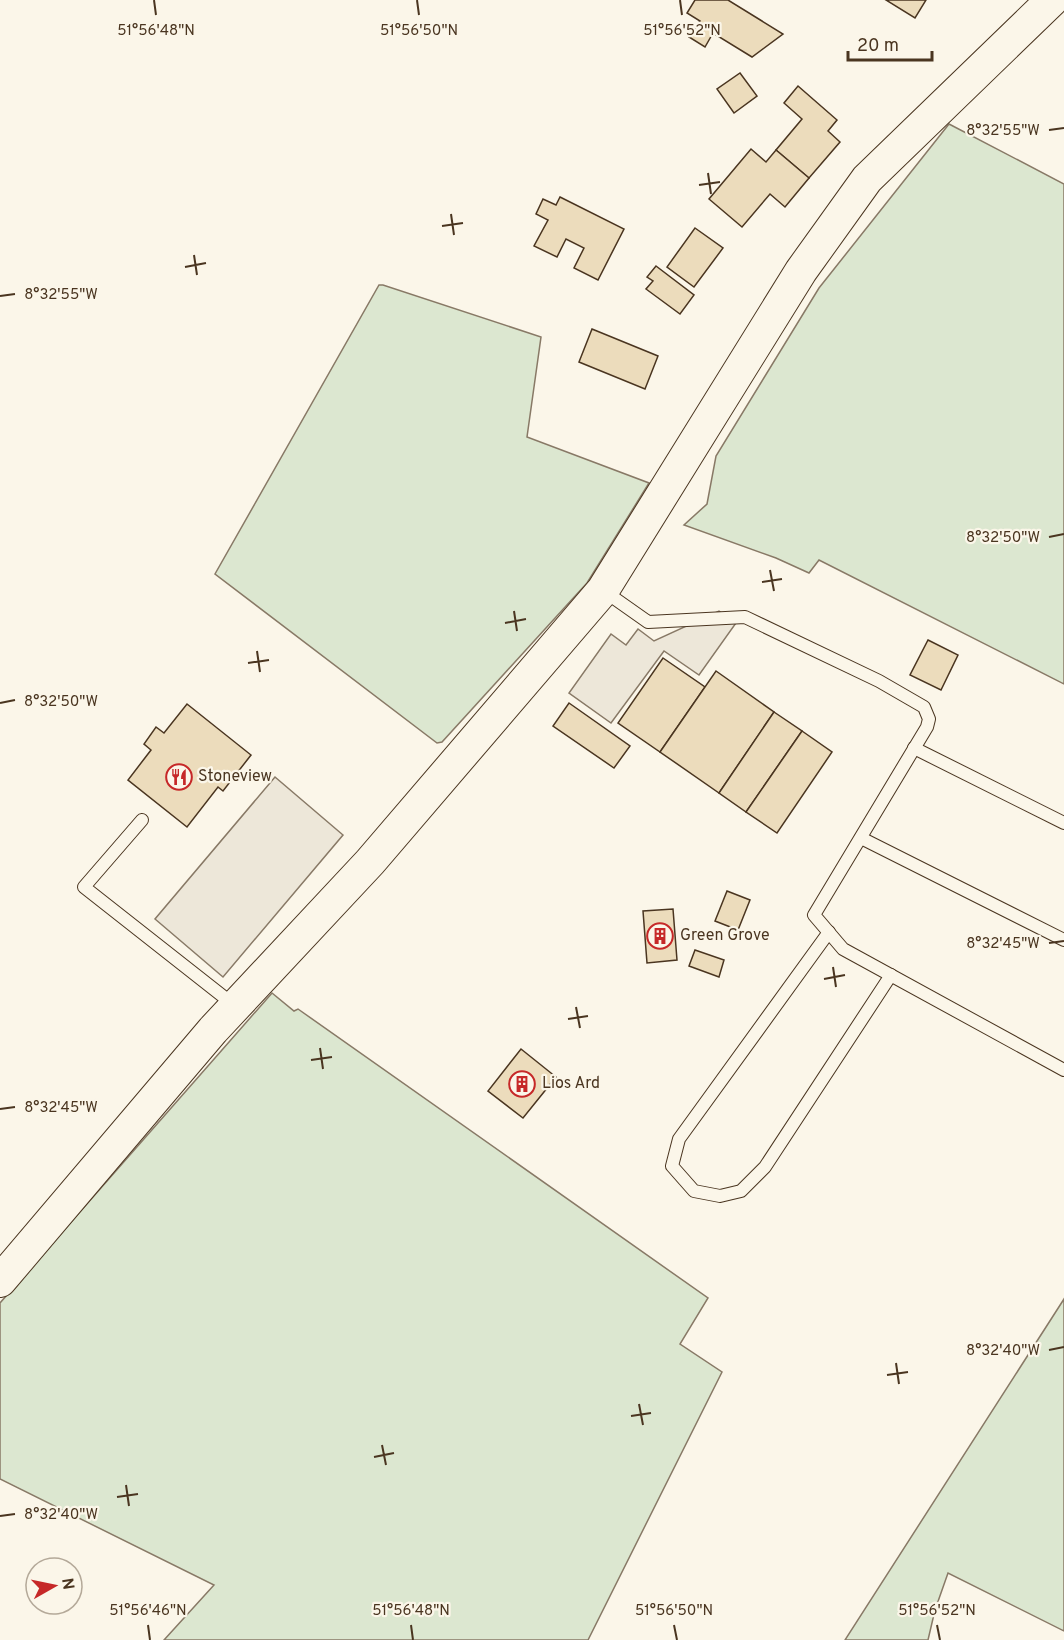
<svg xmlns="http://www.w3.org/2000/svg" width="1064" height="1640" font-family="Overpass,sans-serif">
<rect width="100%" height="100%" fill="#fbf6e9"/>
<g fill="#dce7d0" stroke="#887966" stroke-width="1.5">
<polygon points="949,124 1064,184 1064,684 819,560 809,573 776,558 684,525 707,504 716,456 819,288"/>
<polygon points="379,285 383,285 541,337 527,437 649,483 587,583 442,742 437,743 215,574"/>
<polygon points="272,993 294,1011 298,1009 708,1298 680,1344 722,1372 588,1640 164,1640 214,1585 0,1479 0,1303"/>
<polygon points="1064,1299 1064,1631 948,1573 935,1610 928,1640 845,1640"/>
</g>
<g fill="#ede7d9" stroke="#887966" stroke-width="1.5">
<polygon points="719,611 736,623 699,675 664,651 611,723 569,693 611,634 626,645 638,629 654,641"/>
<polygon points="275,777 343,835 223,977 155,919"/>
</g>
<g fill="#ecdcbc" stroke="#4a3520" stroke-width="1.5">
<polygon points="695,0 728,0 783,34 752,57 713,33 705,47 689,37 700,21 687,13"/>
<polygon points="886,0 926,0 915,18"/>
<polygon points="740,73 757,96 734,113 717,89"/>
<polygon points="798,86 837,120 828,131 840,142 809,178 776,150 802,119 784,103"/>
<polygon points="751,149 766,162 776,150 809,178 785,207 770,194 742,227 709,199"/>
<polygon points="560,197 624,229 598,280 574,268 584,248 566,239 557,257 534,246 548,220 536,214 543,199 556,205"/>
<polygon points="695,228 723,248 694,287 667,267"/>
<polygon points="656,266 694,295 680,314 646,289 653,281 647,277"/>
<polygon points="592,329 658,356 645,389 579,362"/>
<polygon points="928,640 958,655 941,690 910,675"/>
<polygon points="663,658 705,687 660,752 618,723"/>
<polygon points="716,671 774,712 719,793 660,752"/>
<polygon points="569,703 630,746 614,768 553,726"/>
<polygon points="187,704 251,755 223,791 218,787 187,827 128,780 151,750 144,744 156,727 164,733"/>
<polygon points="774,712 802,731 746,812 719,793"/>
<polygon points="802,731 832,752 777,833 746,812"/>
<polygon points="727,891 750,900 738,930 715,921"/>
<polygon points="673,909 677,960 647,963 643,911"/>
<polygon points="695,950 724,960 719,977 689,966"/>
<polygon points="521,1049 556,1077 523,1118 488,1091"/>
</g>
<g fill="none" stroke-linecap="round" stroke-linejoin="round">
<g stroke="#4a3520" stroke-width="14">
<g id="service">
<polyline points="604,591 648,622 745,617 879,681 924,707 929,719 927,727 814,915 843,949 1064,1070"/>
<polyline points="914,748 1064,823"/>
<polyline points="142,820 84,887 234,1005"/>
<polyline points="861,838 1064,940"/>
<polyline points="829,932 679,1139 672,1166 694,1191 720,1196 741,1191 765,1167 891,975"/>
</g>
</g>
<g stroke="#4a3520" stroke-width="34">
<polyline id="tertiary" points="0,1281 213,1030 370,862 603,590 801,271 867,179 1052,0"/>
</g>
<use href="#service" stroke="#fbf6e9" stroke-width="12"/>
<use href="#tertiary" stroke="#fbf6e9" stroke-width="32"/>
</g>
<path fill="none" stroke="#4a3520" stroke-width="2" d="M154,0L156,15M417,0L419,15M680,0L682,15M1049,130L1064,128M708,173L711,194M699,185L720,182M451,214L454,235M442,226L463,223M194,255L197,275M185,267L206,263M0,296L15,294M1049,537L1064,534M770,570L774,591M762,582L782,579M514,611L517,631M505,623L526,619M257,651L260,672M248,663L269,660M0,703L15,700M1049,943L1064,941M833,967L836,987M824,979L845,975M576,1007L580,1028M568,1019L588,1016M320,1048L323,1069M311,1060L332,1057M0,1109L15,1107M1049,1350L1064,1347M896,1363L899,1384M887,1375L908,1372M639,1404L643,1425M631,1416L651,1413M382,1445L386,1465M374,1457L394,1453M126,1485L129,1506M117,1497L138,1494M0,1516L15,1514M148,1625L150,1640M411,1625L413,1640M674,1625L677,1640M937,1625L940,1640"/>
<defs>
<g id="restaurant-ring" transform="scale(1.35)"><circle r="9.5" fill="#fbf6e9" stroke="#c62828" stroke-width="1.5"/><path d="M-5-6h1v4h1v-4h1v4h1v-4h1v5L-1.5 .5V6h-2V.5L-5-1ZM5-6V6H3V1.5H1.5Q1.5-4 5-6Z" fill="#c62828"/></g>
<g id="building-ring" transform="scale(1.35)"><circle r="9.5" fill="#fbf6e9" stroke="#c62828" stroke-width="1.5"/><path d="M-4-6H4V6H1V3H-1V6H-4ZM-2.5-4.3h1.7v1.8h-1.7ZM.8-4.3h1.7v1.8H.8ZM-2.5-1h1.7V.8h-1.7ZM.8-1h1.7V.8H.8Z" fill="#c62828"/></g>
</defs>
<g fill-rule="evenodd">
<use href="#restaurant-ring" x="179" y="777"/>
<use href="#building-ring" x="660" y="936"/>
<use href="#building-ring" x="522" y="1084"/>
</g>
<g text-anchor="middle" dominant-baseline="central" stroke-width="4.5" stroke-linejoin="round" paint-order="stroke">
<g font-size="16" fill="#4a3520" stroke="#fbf6e9" text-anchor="start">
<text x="198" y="777">Stoneview</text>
<text x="680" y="936">Green Grove</text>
<text x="542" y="1084">Lios Ard</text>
</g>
</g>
<g font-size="15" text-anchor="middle" fill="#4a3520" stroke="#fbf6e9" stroke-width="4.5" stroke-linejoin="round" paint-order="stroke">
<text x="156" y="35">51°56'48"N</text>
<text x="419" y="35">51°56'50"N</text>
<text x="682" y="35">51°56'52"N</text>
<text x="1003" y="135">8°32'55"W</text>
<text x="61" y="299">8°32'55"W</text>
<text x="1003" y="542">8°32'50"W</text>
<text x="61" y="706">8°32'50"W</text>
<text x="1003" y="948">8°32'45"W</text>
<text x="61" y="1112">8°32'45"W</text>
<text x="1003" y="1355">8°32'40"W</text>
<text x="61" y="1519">8°32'40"W</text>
<text x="148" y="1615">51°56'46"N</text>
<text x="411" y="1615">51°56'48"N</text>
<text x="674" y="1615">51°56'50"N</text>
<text x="937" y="1615">51°56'52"N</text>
</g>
<g transform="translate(54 1586) rotate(81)"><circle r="28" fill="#fbf6e9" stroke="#b4a999" stroke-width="1.5"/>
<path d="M0-4.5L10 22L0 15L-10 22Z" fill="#c62828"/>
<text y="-9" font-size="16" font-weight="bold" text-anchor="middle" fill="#4a3520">N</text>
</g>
<path d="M848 51v9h84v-9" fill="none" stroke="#4a3520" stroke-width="3"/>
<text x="857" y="51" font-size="18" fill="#4a3520" stroke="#fbf6e9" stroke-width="4.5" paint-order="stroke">20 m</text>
</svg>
